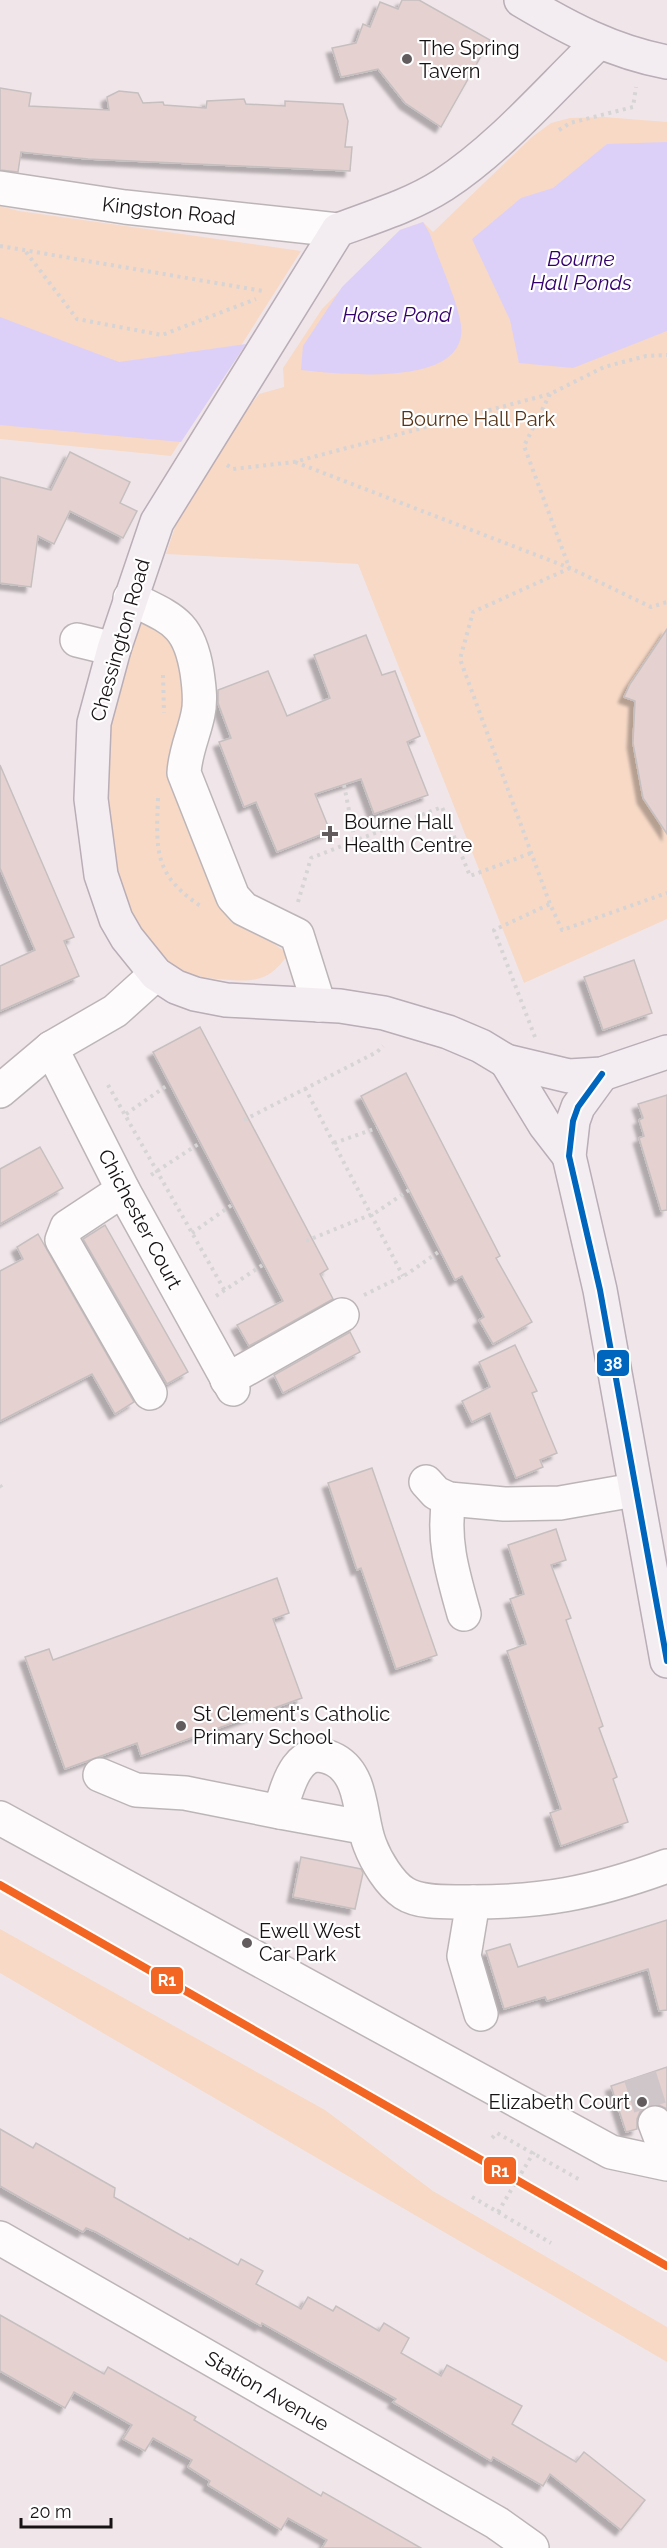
<svg xmlns="http://www.w3.org/2000/svg" width="667" height="2548" font-family="Raleway,sans-serif">
<defs>
<filter id="shadow"><feDropShadow dx="-5.5" dy="5.5" stdDeviation="1.5" flood-color="#0004"/></filter>
</defs>
<rect width="100%" height="100%" fill="#f0e6e9"/>
<g fill="#f7d9c6">
<polygon points="604,117 667,122 667,919 524,983 358,564 166,554 186,495 215,451 259,394 284,387 283,368 322,309 400,230 423,222 433,232 532,137 551,123 570,118"/>
<polygon points="0,206 19,211 301,251 171,456 0,439"/>
<path d="M145,615L167,628L181,663L188,703L171,770L229,911L288,954C269,984 250,982 217,979C176,975 163,963 141,930C76,831 108,732 134,627Z"/>
<polygon points="0,1929 325,2110 433,2191 667,2327 667,2362 0,1973"/>
</g>
<g fill="#dcd0f8">
<polygon points="667,142 667,331 573,368 519,363 510,320 472,239 521,198 553,188 607,144"/>
<path d="M423,222L430,234C438,259 458,302 461,325C469,389 339,374 301,370L303,346L342,287L400,230Z"/>
<polygon points="0,317 119,362 246,344 181,442 0,425"/>
</g>
<g fill="#e5d1d0" stroke="#c6bfc0" stroke-width="1.5" filter="url(#shadow)">
<polygon points="402,0 419,0 490,40 441,127 405,103 378,69 341,77 332,48 356,43 363,24 370,27 380,2 398,9"/>
<polygon points="0,88 31,93 29,106 109,110 107,97 119,91 138,93 143,103 163,102 164,105 206,108 207,101 244,99 246,104 285,106 285,101 343,104 348,121 345,147 352,147 350,171 88,159 21,152 18,172 0,170"/>
<polygon points="70,452 130,482 120,503 137,511 123,538 70,511 54,544 38,536 31,587 0,583 0,477 51,490"/>
<polygon points="667,629 667,834 643,798 633,743 635,701 624,697 630,684"/>
<polygon points="366,635 382,675 395,671 420,736 407,742 428,795 374,814 361,779 315,794 330,831 277,852 256,802 244,807 219,742 231,738 218,703 218,690 268,671 287,716 330,698 314,655"/>
<polygon points="0,765 74,937 64,941 79,976 0,1011 0,966 35,950 0,868"/>
<polygon points="634,960 652,1013 603,1030 584,977"/>
<polygon points="200,1027 328,1269 320,1274 333,1299 249,1346 237,1325 283,1301 153,1052"/>
<polygon points="406,1073 500,1256 496,1258 532,1322 493,1344 479,1320 484,1317 462,1276 455,1280 361,1096"/>
<polygon points="667,1095 667,1210 661,1211 639,1138 644,1136 639,1120 643,1118 638,1104"/>
<polygon points="40,1147 63,1188 0,1224 0,1169"/>
<polygon points="105,1225 188,1372 167,1384 83,1239"/>
<polygon points="38,1234 134,1402 115,1414 92,1374 0,1421 0,1271 23,1259 17,1247"/>
<polygon points="350,1332 360,1352 283,1393 274,1375"/>
<polygon points="515,1345 537,1391 532,1393 557,1453 540,1460 543,1467 516,1478 490,1413 472,1422 462,1401 490,1387 479,1362"/>
<polygon points="372,1468 437,1655 396,1669 361,1568 357,1570 328,1483"/>
<polygon points="556,1529 566,1560 551,1565 571,1618 566,1620 603,1726 599,1728 617,1777 613,1779 628,1822 561,1846 550,1813 561,1809 507,1651 526,1644 510,1599 524,1594 508,1545"/>
<polygon points="277,1578 289,1613 273,1619 302,1698 141,1756 137,1743 65,1769 25,1657 49,1649 53,1660"/>
<polygon points="301,1857 361,1869 363,1873 355,1909 293,1897"/>
<polygon points="667,1920 667,2010 659,2011 648,1969 547,2001 545,1997 504,2009 486,1951 510,1944 518,1967"/>
<polygon points="667,2067 667,2109 657,2104 648,2106 640,2112 637,2119 637,2129 626,2132 611,2086"/>
<polygon points="0,2129 33,2148 36,2143 115,2188 114,2197 189,2240 190,2238 238,2265 241,2259 263,2271 256,2284 301,2309 308,2297 333,2311 336,2306 379,2331 384,2323 409,2338 401,2353 441,2376 447,2365 522,2406 512,2424 576,2462 584,2452 645,2500 621,2530 550,2474 543,2486 493,2457 491,2461 393,2402 396,2399 262,2323 261,2326 96,2232 86,2228 83,2232 28,2202 0,2186"/>
<polygon points="0,2315 104,2374 108,2367 196,2417 194,2420 321,2496 323,2492 421,2548 322,2548 327,2540 288,2518 281,2530 208,2485 210,2481 188,2467 192,2460 153,2438 145,2451 123,2439 132,2425 74,2392 65,2408 0,2371"/>
</g>
<g fill="none" stroke-linecap="round" stroke-linejoin="round">
<polyline stroke="#cfc6c9" stroke-width="33" stroke-dasharray="33 16" stroke-linecap="butt" points="640,2076 655,2123"/>
<g stroke="#bcb5b7" stroke-width="36">
<g id="minor">
<polyline points="0,188 125,207 338,230"/>
<path d="M130,598C172,619 189,622 197,672C199,686 201,701 198,714C194,734 185,752 184,773L233,897L244,909L297,935L319,1005"/>
<polyline points="77,640 114,649"/>
<polyline points="51,1048 123,1190 233,1389"/>
<polyline points="0,1091 51,1048 115,1011 156,974"/>
<polyline points="123,1190 67,1227 62,1240 150,1393"/>
<polyline points="227,1380 342,1315"/>
<polyline points="426,1482 436,1493 449,1499 504,1504 560,1503 634,1490"/>
<path d="M449,1499C442,1540 453,1575 464,1614"/>
<path d="M100,1775L136,1790L185,1793L280,1812C287,1787 298,1740 335,1760C364,1776 359,1818 370,1845C376,1861 390,1884 404,1893C419,1903 445,1902 462,1902C541,1903 593,1893 667,1866"/>
<polyline points="280,1812 362,1827"/>
<polyline points="0,1818 611,2152 667,2164"/>
<polyline points="473,1902 464,1956 481,2014"/>
<polyline points="655,2123 667,2155"/>
<polyline points="0,2238 497,2523 532,2548"/>
</g>
</g>
<g stroke="#b9adb6" stroke-width="36">
<g id="major">
<path d="M521,0C568,28 613,52 667,62"/>
<path d="M599,42C549,90 501,147 443,185C412,205 373,217 338,230L157,522L114,649L94,723L91,799L101,875L116,919L127,938L156,974L176,987L195,994L226,1000L340,1006L384,1013L448,1032L481,1046L506,1061L569,1076L602,1074L667,1052"/>
<polyline points="506,1061 545,1125 569,1156"/>
<polyline points="602,1074 578,1107 573,1121 569,1156 600,1290 667,1661"/>
</g>
</g>
<g stroke="#d6d4d5" stroke-width="4" stroke-dasharray="3 4.5" stroke-linecap="butt">
<polyline points="559,130 570,123 633,107 636,87"/>
<polyline points="0,246 263,291"/>
<polyline points="26,252 77,319 162,335 256,299"/>
<polyline points="550,394 524,446 569,567"/>
<polyline points="295,462 570,568 651,607 667,602"/>
<polyline points="227,465 233,469 294,462 550,394 604,367 646,356 667,355"/>
<polyline points="570,568 473,612 460,659 550,904 562,930 667,893"/>
<polyline points="163,675 164,713"/>
<polyline points="344,785 355,841"/>
<path d="M158,798C156,852 154,875 202,907"/>
<polyline points="298,902 311,858 442,807 470,876 531,853"/>
<polyline points="535,1037 494,930 550,904"/>
<polyline points="108,1085 225,1291"/>
<polyline points="305,1088 403,1276"/>
<polyline points="126,1114 169,1084"/>
<polyline points="244,1120 377,1052 383,1046"/>
<polyline points="334,1143 377,1128"/>
<polyline points="151,1175 200,1143"/>
<polyline points="192,1233 233,1204"/>
<polyline points="306,1241 375,1213 409,1190"/>
<polyline points="364,1295 407,1274 440,1251"/>
<polyline points="216,1296 264,1264"/>
<polyline points="0,1485 3,1490"/>
<polyline points="492,2138 497,2133 582,2181"/>
<polyline points="472,2197 551,2243"/>
<polyline points="498,2212 534,2152"/>
</g>
<use href="#minor" stroke="#fdfbfc" stroke-width="33"/>
<use href="#major" stroke="#f3edf2" stroke-width="33"/>
<g stroke="#fff" stroke-width="10">
<polyline id="bus-1" points="602,1074 578,1107 573,1121 569,1156 600,1290 667,1661"/>
</g>
<use href="#bus-1" stroke="#0065bd" stroke-width="6"/>
<g stroke="#fff" stroke-width="12">
<polyline id="rail-1" points="0,1885 667,2266"/>
</g>
<use href="#rail-1" stroke="#f26522" stroke-width="8"/>
</g>
<g fill="#635c5e" stroke="#fff" stroke-width="2">
<circle cx="407" cy="59" r="6"/>
<path d="M327 825h6v6h6v6h-6v6h-6v-6h-6v-6h6z"/>
<circle cx="181" cy="1726" r="6"/>
<circle cx="247" cy="1943" r="6"/>
<circle cx="642" cy="2102" r="6"/>
</g>
<g text-anchor="middle" dominant-baseline="central" stroke-width="4.5" stroke-linejoin="round" paint-order="stroke">
<g font-size="20" fill="#171213" stroke="#fff" text-anchor="start">
<text x="419" y="48">The Spring<tspan x="419" dy="23">Tavern</tspan></text>
<text x="344" y="822">Bourne Hall<tspan x="344" dy="23">Health Centre</tspan></text>
<text x="193" y="1714">St Clement's Catholic<tspan x="193" dy="23">Primary School</tspan></text>
<text x="259" y="1931">Ewell West<tspan x="259" dy="23">Car Park</tspan></text>
<text x="630" y="2102" text-anchor="end">Elizabeth Court</text>
</g>
<g font-size="20" fill="#171213" stroke="#fff">
<text transform="translate(169 211) rotate(6)">Kingston Road</text>
<text transform="translate(120 640) rotate(-74)">Chessington Road</text>
<text transform="translate(140 1219) rotate(62)">Chichester Court</text>
<text transform="translate(267 2391) rotate(30)">Station Avenue</text>
</g>
<g font-size="20" fill="#563519" stroke="#fff">
<text x="478" y="419">Bourne Hall Park</text>
</g>
<g font-size="21" font-style="italic" fill="#34006c" stroke="#fff">
<text x="581" y="258">Bourne<tspan x="581" dy="24">Hall Ponds</tspan></text>
<text x="397" y="314">Horse Pond</text>
</g>
</g>
<g stroke="#fff" stroke-width="2">
<rect x="596" y="1349" width="34" height="28" rx="6" fill="#0065bd"/>
<rect x="150" y="1966" width="34" height="29" rx="6" fill="#f26522"/>
<rect x="483" y="2156" width="34" height="29" rx="6" fill="#f26522"/>
</g>
<g font-size="16" text-anchor="middle" font-weight="bold" fill="#fff">
<text x="613" y="1369">38</text>
<text x="167" y="1986">R1</text>
<text x="500" y="2177">R1</text>
</g>
<path d="M21 2518v9h90v-9" fill="none" stroke="#171213" stroke-width="3"/>
<text x="30" y="2518" font-size="18" fill="#171213" stroke="#ffffff" stroke-width="4.5" paint-order="stroke">20 m</text>
</svg>
